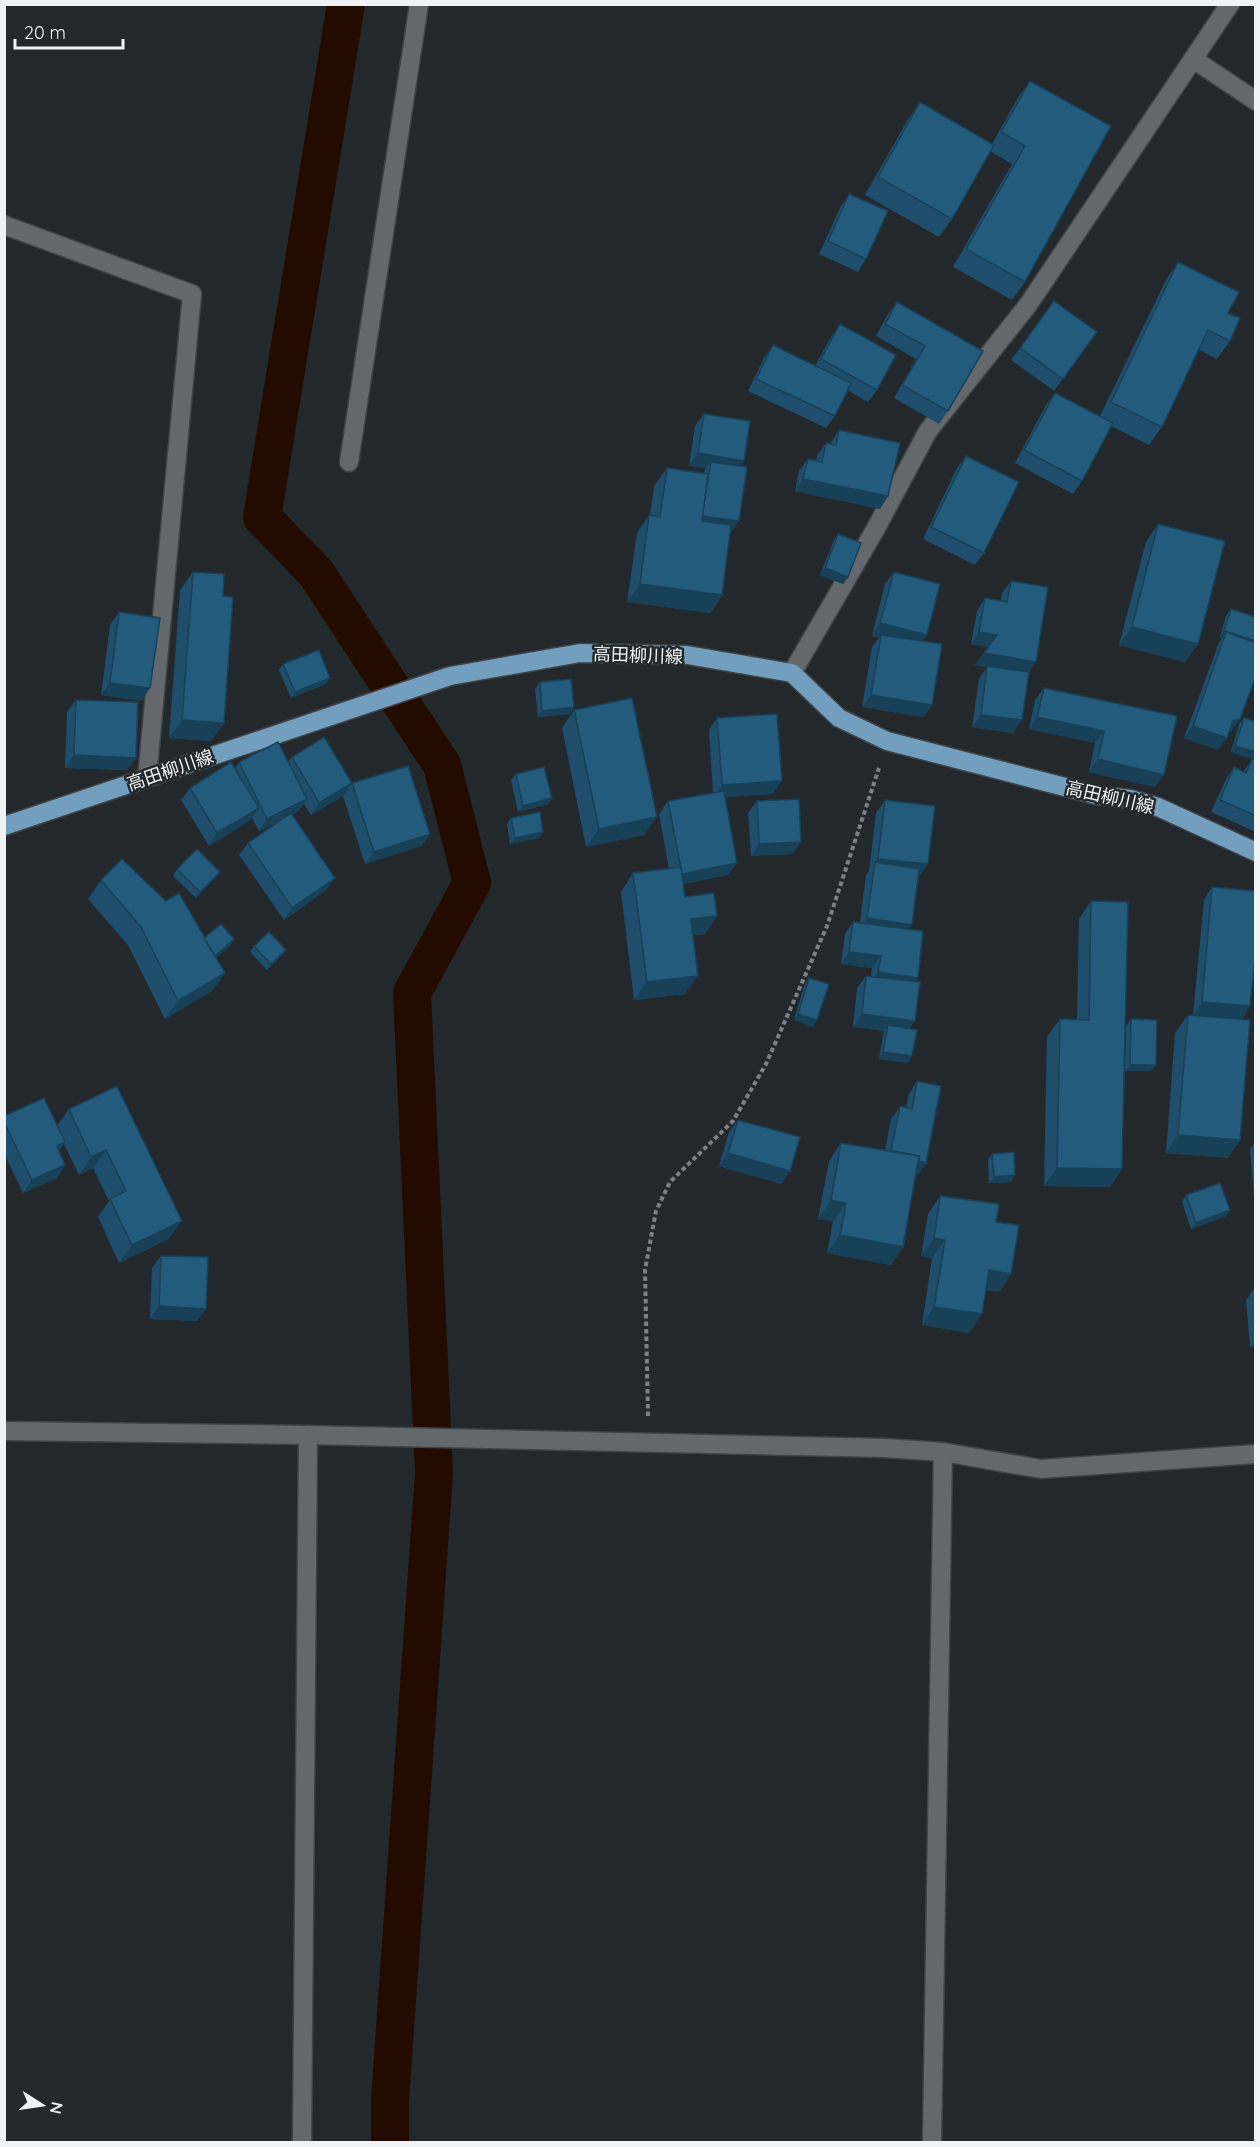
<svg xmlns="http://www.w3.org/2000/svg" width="1260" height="2147" font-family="Quicksand,'Noto Sans JP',sans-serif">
<rect width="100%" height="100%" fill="#23282c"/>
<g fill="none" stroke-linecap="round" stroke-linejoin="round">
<polyline stroke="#230b00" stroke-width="38" points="346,4 262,517 316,573 442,765 472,883 412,993 434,1473 390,2100 390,2142"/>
<g stroke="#3f4346" stroke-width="21">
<g id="minor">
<polyline points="1193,59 1256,101"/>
<polyline points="4,225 192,294 147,778"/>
<polyline points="349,462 419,4"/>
<polyline points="792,673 875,530 928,431 1028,305 1230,4"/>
<polyline points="4,1431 308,1435 885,1448 943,1452 1041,1469 1256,1454"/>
<polyline points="302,2142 308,1435"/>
<polyline points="932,2142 943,1452"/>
</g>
</g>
<g stroke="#3f4346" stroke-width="21">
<polyline id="major" points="4,826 450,676 580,653 687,655 792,673 839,718 887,741 1096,795 1130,799 1158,807 1256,852"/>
</g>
<polyline stroke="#7c8184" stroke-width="4" stroke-dasharray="4.5 3" stroke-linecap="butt" points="648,1416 645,1270 656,1211 670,1182 733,1121 766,1064 827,926 879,768"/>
<use href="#minor" stroke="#62686c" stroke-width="18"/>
<use href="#major" stroke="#729fbe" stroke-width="18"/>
</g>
<g fill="#1e4e6b">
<polygon points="1030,81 1025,282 1012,300 953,267 1012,164 990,151 952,219 939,237 865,195 907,121 920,102 992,144 1017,99"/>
<polygon points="849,194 866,259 858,272 819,254 841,206"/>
<polygon points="1178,262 1228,313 1230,341 1217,359 1199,350 1162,427 1149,445 1111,426 1082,481 1073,494 1015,463 1046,405 1055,393 1100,416 1166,280"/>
<polygon points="1054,301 1097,332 1054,391 1011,360"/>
<polygon points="897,302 983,351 948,411 939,424 894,398 916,359 876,336 888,314"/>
<polygon points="840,324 877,390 868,402 847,390 835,416 826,428 748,391 764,358 773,345 815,366 831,337"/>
<polygon points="704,414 740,466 722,595 710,613 627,602 637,533 649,515 650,515 654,486 667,468 703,473 706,468 689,466 695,426"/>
<polygon points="839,430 880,509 795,491 799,471 808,459 816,460 817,456 826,443 830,444"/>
<polygon points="966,456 984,553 975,565 923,539 957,468"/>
<polygon points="1158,524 1198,644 1185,662 1119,645 1146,542"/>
<polygon points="838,534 848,577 843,584 820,575 834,540"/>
<polygon points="193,572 223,596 224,723 211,741 169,738 180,590"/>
<polygon points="894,572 923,641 932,705 924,717 862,707 872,647 879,638 872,636 885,584"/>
<polygon points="1011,581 1029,672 1022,720 1013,733 972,727 979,679 987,667 975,665 988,647 971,644 977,611 985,598 1001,601 1002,593"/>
<polygon points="1231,609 1231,732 1228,732 1227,738 1218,750 1184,738 1218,645 1222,638 1220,637 1226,616"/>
<polygon points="119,612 142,701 101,695 110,625"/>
<polygon points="283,664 326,684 291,698 279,670"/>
<polygon points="540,682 574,707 570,714 538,717 535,689"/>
<polygon points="1044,688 1177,716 1155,787 1089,772 1095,743 1029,729 1035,700"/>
<polygon points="76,700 136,758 127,770 65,768 67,712"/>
<polygon points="574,710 644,835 586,847 562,728"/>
<polygon points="717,718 773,794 725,797 728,875 683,884 685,897 705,934 693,935 685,994 634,1000 621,892 633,873 669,869 659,814 668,801 713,793 709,730"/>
<polygon points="1244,718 1256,760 1256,832 1211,812 1226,779 1234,767 1244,771 1252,759 1231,752 1239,724"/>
<polygon points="292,757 352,783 430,834 421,846 365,864 343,796 311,815 304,804 298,811 292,815 335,878 326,890 284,920 239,855 248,843 280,821 259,831 252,818 250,820 209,846 181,800 190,788 235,768 239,762 288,762"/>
<polygon points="516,774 552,798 548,804 518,812 511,780"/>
<polygon points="885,800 919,877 912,925 909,929 915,982 910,1028 912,1056 908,1063 879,1059 884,1031 853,1027 857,988 866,976 871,976 872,968 841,964 845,934 853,922 860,922 866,875 869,871 876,813"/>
<polygon points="757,801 792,854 751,856 748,813"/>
<polygon points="511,818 539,838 510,844 507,824"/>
<polygon points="177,869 220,872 215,878 196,898 173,876"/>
<polygon points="101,880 204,938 234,939 230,946 216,957 225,973 212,991 165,1019 128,945 88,899"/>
<polygon points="1212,887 1250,1006 1242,1019 1193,1015 1204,900"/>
<polygon points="1091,901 1122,1169 1110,1187 1044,1186 1047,1037 1060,1019 1077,1020 1079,919"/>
<polygon points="254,946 286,950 281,956 267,970 250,952"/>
<polygon points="809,978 813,1027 794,1020 805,984"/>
<polygon points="1188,1015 1228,1158 1166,1153 1175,1033"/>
<polygon points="1131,1019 1151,1071 1125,1071 1126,1026"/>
<polygon points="917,1081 926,1163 918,1175 916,1175 903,1247 891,1265 827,1253 833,1221 818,1219 829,1161 841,1143 885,1150 891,1119 900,1107 906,1108 909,1094"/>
<polygon points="117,1086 169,1239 119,1263 98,1217 109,1201 93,1168 79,1175 64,1144 59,1151 65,1165 57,1178 23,1193 4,1153 4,1122 57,1126 69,1109"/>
<polygon points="738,1120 781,1184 719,1166 729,1132"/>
<polygon points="1256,1141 1256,1220 1250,1149"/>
<polygon points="992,1154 1011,1182 989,1183 988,1160"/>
<polygon points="1186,1195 1226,1216 1191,1229 1182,1202"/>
<polygon points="940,1196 996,1222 999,1292 986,1290 969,1333 922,1325 932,1258 921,1256 928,1214"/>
<polygon points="161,1256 206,1309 197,1321 150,1319 152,1268"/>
<polygon points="1256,1286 1256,1346 1250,1347 1246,1300"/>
</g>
<g fill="#184057">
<polygon points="698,453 744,461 735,473 711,462 706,468 689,466"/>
<polygon points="803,479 888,496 880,509 795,491"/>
<polygon points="702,516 739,521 730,534 694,529"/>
<polygon points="825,568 848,577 843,584 820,575"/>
<polygon points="640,584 722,595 710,613 627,602"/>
<polygon points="880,623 927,635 918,648 881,635 879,638 872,636"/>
<polygon points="1132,627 1198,644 1185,662 1119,645"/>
<polygon points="1224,631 1256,641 1256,649 1226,632 1222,638 1220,637"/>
<polygon points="979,632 997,635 988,647 971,644"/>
<polygon points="984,653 1036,662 1027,674 975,665"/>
<polygon points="330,678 326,684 291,698 295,692"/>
<polygon points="110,683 150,688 142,701 101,695"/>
<polygon points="871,695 932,705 924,717 862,707"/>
<polygon points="574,707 570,714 538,717 542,711"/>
<polygon points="981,715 1022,720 1013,733 972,727"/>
<polygon points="1037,717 1104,731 1095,743 1029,729"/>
<polygon points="1240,719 1231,732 1224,733 1233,721"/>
<polygon points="182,720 224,723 211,741 169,738"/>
<polygon points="1193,726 1227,738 1218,750 1184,738"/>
<polygon points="1235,746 1256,752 1256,760 1231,752"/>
<polygon points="74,755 136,758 127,770 65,768"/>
<polygon points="1098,759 1164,775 1155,787 1089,772"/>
<polygon points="782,781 773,794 713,798 722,785"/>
<polygon points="352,783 343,796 311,815 319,803"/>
<polygon points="552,798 548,804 518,812 523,806"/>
<polygon points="307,799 298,811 259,831 267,819"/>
<polygon points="259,808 250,820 209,846 217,833"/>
<polygon points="657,817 644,835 586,847 599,829"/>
<polygon points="543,832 539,838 510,844 515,838"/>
<polygon points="430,834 421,846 365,864 374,852"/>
<polygon points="801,842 792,854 751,856 759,844"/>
<polygon points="878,859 928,864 919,877 874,872 875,862"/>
<polygon points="737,863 728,875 672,886 681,874"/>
<polygon points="220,872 215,878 196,898 200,892"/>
<polygon points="335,878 326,890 284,920 292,908"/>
<polygon points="717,916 705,934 679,937 691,919"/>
<polygon points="867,918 912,925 903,937 859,931"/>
<polygon points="234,939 230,946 206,966 210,959"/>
<polygon points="286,950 281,956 267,970 271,964"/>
<polygon points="849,952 881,956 872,968 841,964"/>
<polygon points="878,972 918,978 909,990 870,985"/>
<polygon points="225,973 212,991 165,1019 178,1001"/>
<polygon points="698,976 685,994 634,1000 647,982"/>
<polygon points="1202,1002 1250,1006 1242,1019 1193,1015"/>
<polygon points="798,1014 817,1020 813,1027 794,1020"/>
<polygon points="862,1014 915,1021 906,1033 888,1025 884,1031 853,1027"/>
<polygon points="883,1052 912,1056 908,1063 879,1059"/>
<polygon points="1130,1065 1156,1065 1151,1071 1125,1071"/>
<polygon points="1178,1135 1240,1140 1228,1158 1166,1153"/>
<polygon points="65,1142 56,1155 57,1146"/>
<polygon points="106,1150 93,1168 79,1175 91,1157"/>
<polygon points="728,1153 790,1171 781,1184 719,1166"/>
<polygon points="890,1156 926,1163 918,1175 881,1168"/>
<polygon points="65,1165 57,1178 23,1193 32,1180"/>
<polygon points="1057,1168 1122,1169 1110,1187 1044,1186"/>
<polygon points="1015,1175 1011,1182 989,1183 994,1177"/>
<polygon points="831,1200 846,1203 833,1221 818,1219"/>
<polygon points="1230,1210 1226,1216 1191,1229 1196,1223"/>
<polygon points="182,1221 169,1239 119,1263 132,1245"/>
<polygon points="840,1235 903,1247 891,1265 827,1253"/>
<polygon points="934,1238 945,1240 932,1258 921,1256"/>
<polygon points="989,1270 1011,1274 999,1292 976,1289"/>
<polygon points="159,1306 206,1309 197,1321 150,1319"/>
<polygon points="934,1307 982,1314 969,1333 922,1325"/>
<polygon points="1256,1339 1256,1346 1250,1347"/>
</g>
<g fill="#235b7c" stroke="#184057" stroke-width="1.5">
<polygon points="1030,81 1111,126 1025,282 966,249 1025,146 1001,132"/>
<polygon points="920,102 994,145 952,219 878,177"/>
<polygon points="849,194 888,211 866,259 828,241"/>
<polygon points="1178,262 1239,292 1228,313 1240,318 1230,341 1208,330 1162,427 1111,402"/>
<polygon points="1054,301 1097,332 1063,379 1020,348"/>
<polygon points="897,302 983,351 948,411 902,385 925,346 885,324"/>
<polygon points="840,324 896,355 877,390 821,359"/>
<polygon points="773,345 851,383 835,416 756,379"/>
<polygon points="1055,393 1113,423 1082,481 1024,450"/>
<polygon points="704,414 750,421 744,461 698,453"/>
<polygon points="839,430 900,443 888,496 803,479 808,459 822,462 826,443 836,445"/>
<polygon points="966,456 1019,482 984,553 931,527"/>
<polygon points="711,462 747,467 739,521 702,516"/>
<polygon points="667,468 708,474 702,521 731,525 722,595 640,584 649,515 660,517"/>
<polygon points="1158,524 1225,541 1198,644 1132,627"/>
<polygon points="838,534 861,543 848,577 825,568"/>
<polygon points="193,572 224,574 223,596 233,597 224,723 182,720"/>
<polygon points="894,572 940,584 927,635 880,623"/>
<polygon points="1011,581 1048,587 1036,662 984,653 997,635 979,632 985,598 1007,602"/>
<polygon points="1231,609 1256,617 1256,641 1224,631"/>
<polygon points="119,612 160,618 150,688 110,683"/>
<polygon points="1226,632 1256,643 1256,676 1240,719 1233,721 1227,738 1193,726"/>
<polygon points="881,635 942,644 932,705 871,695"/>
<polygon points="319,650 330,678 295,692 283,664"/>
<polygon points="987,666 1029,672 1022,720 981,715"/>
<polygon points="571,679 574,707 542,711 540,682"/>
<polygon points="1044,688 1177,716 1164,775 1098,759 1104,731 1037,717"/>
<polygon points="632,698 657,817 599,829 574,710"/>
<polygon points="76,700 138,702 136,758 74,755"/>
<polygon points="777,714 782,781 722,785 717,718"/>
<polygon points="1244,718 1256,722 1256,752 1235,746"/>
<polygon points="324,737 352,783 408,766 430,834 374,852 352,783 319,803 292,757"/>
<polygon points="278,742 307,799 267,819 239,762"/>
<polygon points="1252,759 1256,760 1256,816 1220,800 1234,767 1246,773"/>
<polygon points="231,762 259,808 217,833 190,788"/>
<polygon points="544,767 552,798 523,806 516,774"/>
<polygon points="724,791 737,863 682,874 668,801"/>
<polygon points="799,799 801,842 759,844 757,801"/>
<polygon points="885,800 935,806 928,864 878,859"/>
<polygon points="540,812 543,832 515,838 511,818"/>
<polygon points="291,813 335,878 292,908 248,843"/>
<polygon points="197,849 220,872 200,892 177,869"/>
<polygon points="122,859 166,901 179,893 225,973 178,1001 141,927 101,880"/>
<polygon points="875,862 919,869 912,925 867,918"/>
<polygon points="681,867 685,897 714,893 717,916 691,919 698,976 647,982 633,873"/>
<polygon points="1212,887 1256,891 1256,949 1250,1006 1202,1002"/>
<polygon points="1091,901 1128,902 1122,1169 1057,1168 1060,1019 1089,1020"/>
<polygon points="853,922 923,931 918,978 878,972 881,956 849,952"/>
<polygon points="221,924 234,939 215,956 204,938"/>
<polygon points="269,932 286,950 271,964 254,946"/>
<polygon points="866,976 920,982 915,1021 862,1014"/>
<polygon points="809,978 829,984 817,1020 798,1014"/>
<polygon points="1188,1015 1250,1020 1240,1140 1178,1135"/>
<polygon points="1131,1019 1157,1020 1156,1065 1130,1065"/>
<polygon points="888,1025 917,1030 912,1056 883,1052"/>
<polygon points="917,1081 941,1086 926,1163 919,1161 919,1156 891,1151 900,1106 912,1109"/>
<polygon points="117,1086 182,1221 132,1245 110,1199 126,1191 106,1150 91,1157 69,1109"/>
<polygon points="44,1098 65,1142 57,1146 65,1165 32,1180 4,1122 4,1116"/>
<polygon points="738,1120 800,1137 790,1171 728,1153"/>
<polygon points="841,1143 919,1156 903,1247 840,1235 846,1203 831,1200"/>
<polygon points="1014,1152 1015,1175 994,1177 992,1154"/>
<polygon points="1220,1183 1230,1210 1196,1223 1186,1195"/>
<polygon points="940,1196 999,1204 996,1222 1019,1225 1011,1274 989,1270 982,1314 934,1307 945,1240 934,1238"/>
<polygon points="161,1256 208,1257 206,1309 159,1306"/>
</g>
<g text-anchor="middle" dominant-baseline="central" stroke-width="5" stroke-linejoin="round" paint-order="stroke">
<g font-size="18" fill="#eff3f5" stroke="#23282c">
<text transform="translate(638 655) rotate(2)">高田柳川線</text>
<text transform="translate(170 770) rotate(-19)">高田柳川線</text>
<text transform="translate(1110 797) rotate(13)">高田柳川線</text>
</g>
</g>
<rect width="1260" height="2147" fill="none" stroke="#eff3f5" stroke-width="12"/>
<g transform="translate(42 2105) rotate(102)" stroke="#23282c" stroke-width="4.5" paint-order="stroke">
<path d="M0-4.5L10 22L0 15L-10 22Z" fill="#eff3f5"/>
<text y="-9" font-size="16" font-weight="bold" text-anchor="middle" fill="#eff3f5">N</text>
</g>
<path d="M15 39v9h108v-9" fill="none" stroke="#eff3f5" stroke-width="3"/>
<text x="24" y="39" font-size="18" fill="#eff3f5" stroke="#23282c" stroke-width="4.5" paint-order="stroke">20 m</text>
</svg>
